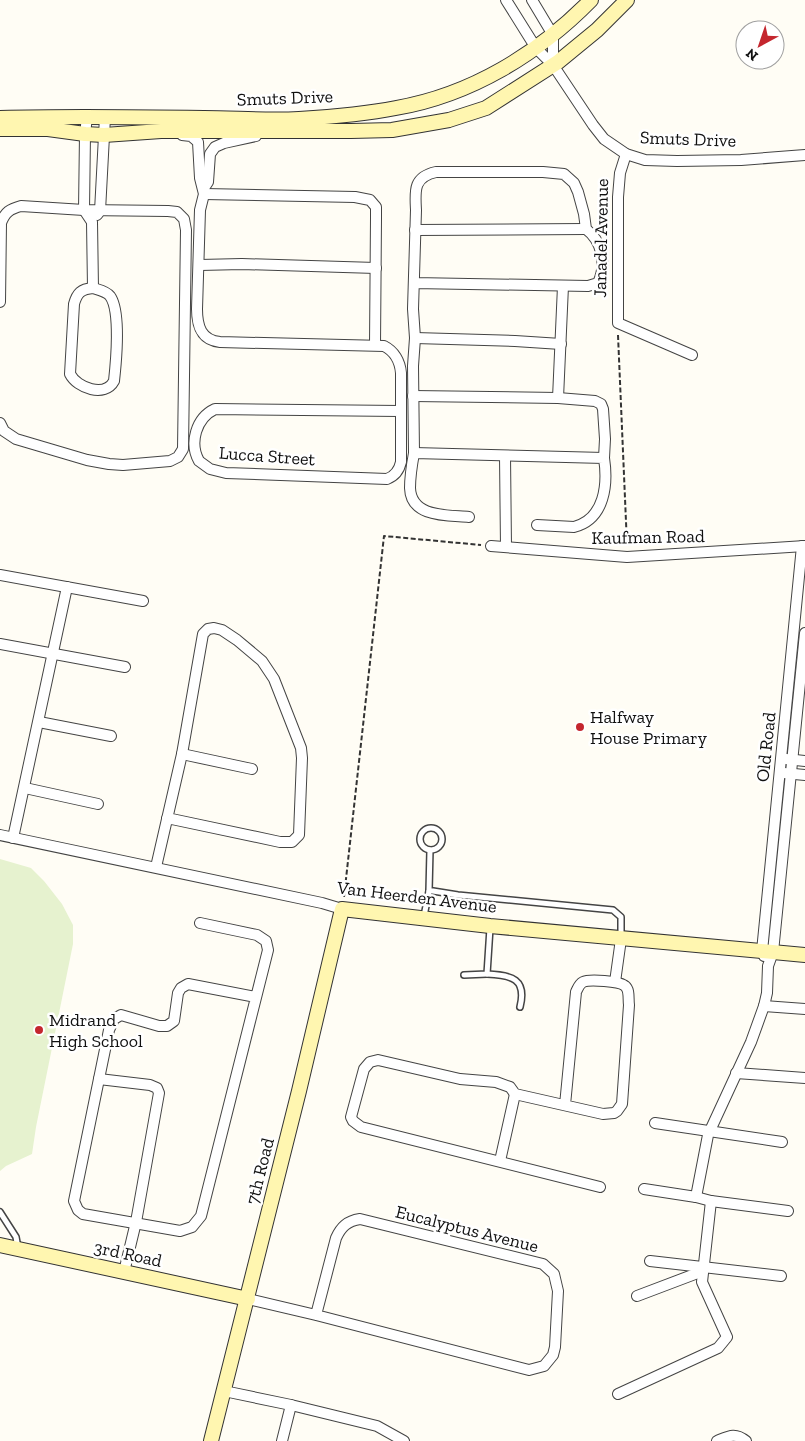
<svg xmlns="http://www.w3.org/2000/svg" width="805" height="1441" font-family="'Zilla Slab',serif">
<rect width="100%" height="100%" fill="#fffdf5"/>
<polygon fill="#e6f2cf" points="0,859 31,868 44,881 62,904 73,925 73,944 36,1127 32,1154 6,1166 0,1171"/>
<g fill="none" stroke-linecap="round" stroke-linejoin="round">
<g stroke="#444" stroke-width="8">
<g id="lane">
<circle cx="431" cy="839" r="11"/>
<polyline points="429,891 430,850"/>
<polyline points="424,916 429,891 433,891 458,895 613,910 621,917 621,937"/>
<path d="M487,974C512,975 527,979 520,1007"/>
<polyline points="464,975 487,974 490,928"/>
<polyline points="0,1212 16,1237 18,1248"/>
</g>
</g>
<g stroke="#444" stroke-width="12">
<g id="street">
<polyline points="506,0 536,48 553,65 593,125 604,139 626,154 645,160 677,161 741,160 805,155"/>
<polyline points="532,0 553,35 553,65"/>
<polyline points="87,117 85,134 84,210 92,222 93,288"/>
<path d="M182,135L191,136L198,142L200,178L204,194L200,210L197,309C197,326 201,340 220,342L384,346C394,351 400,361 401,373V462C399,471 395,476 387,479L226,473L210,469L199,461C189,443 196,418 215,409L400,411"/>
<polyline points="626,154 620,173 618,197 618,323 692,355"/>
<polyline points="204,188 208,182 210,154 215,147 224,143 256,136"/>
<polyline points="204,194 355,197 370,200 376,207 376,218 375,345"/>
<polyline points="97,215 100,211 105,117"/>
<polyline points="415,230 586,229"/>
<polyline points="200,265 242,264 376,268"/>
<path d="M93,288C99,290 106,291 110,296C121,311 116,363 114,381C105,398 77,388 70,374L74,304C77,293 81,289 93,288Z"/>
<path d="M0,302L1,223C5,212 10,209 21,206L84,210L168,211L177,212L184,219L186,230L183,449L178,457L170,461L123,465L109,464L87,460L16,439L4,431L0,423"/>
<polyline points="415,338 515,341 561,344"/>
<polyline points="413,396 558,398 595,401 601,404 603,409 605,439 604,458"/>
<polyline points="558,398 563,286"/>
<path d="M414,453L413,366L415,338L413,309L416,210C415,191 413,177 436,172H543L564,174L574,183L578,192L584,214L586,229C602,241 607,264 598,283L588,286L414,283"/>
<polyline points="505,456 506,547"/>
<path d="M469,517C448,515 411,518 410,488C410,476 412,464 414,453L604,458C608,484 605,519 574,527L537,525"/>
<polyline points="491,546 627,557 805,546"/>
<polyline points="0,575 143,601"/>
<polyline points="0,644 125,667"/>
<polyline points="39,722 111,736"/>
<polyline points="182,754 252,769"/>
<polyline points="786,759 805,761"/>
<polyline points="784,773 805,775"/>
<polyline points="25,788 98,804"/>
<polyline points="0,835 322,903 342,909"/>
<polyline points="13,838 67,587"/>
<polyline points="156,867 182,754 203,634 208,629 214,628 222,630 237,640 262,661 274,679 301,748 302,758 299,835 292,842 280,842 167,818"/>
<polyline points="200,923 257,935 266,941 268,950 201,1216 192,1227 180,1231 83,1214 78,1210 74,1201 109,1030 114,1019 121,1015 159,1026 167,1026 174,1021 178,993 181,988 188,984 256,997"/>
<polyline points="764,956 762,951 802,546"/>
<polyline points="615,982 621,939"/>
<polyline points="764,1006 805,1009"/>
<polyline points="736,1073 805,1078"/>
<polyline points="99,1079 150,1085 157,1088 159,1093 136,1222 124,1272"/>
<path d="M565,1105L576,992C578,988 579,984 583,982C589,979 620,981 625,986C630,990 628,999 629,1005L622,1104L617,1111L614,1113L603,1114L515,1094L510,1087L496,1082L460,1079L378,1060L370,1062L364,1069L351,1117L353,1121L361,1127L600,1187"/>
<polyline points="655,1123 782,1142"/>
<polyline points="500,1161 515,1094"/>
<polyline points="644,1189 696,1197 711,1201 788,1211"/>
<polyline points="696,1197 708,1135 751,1042 764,1006 767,993 768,966 773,952 805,633"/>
<polyline points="650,1261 781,1276"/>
<polyline points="637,1296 703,1271"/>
<path d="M248,1299L316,1315L529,1370L544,1366L553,1355L555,1347L558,1291L554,1274L543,1264L360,1219C347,1221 341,1227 336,1238L316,1315"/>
<polyline points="224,1391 291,1405"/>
<polyline points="618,1394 718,1348 727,1337 702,1282 711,1201"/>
<polyline points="282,1441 291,1405 377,1426 404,1441"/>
<path d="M717,1441C729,1436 735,1432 746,1441"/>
</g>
</g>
<g stroke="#333" stroke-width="16">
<g id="secondary">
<path d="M0,118C68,116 136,117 204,118C235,118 267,121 299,119C330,117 365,114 396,108C471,95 538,54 591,0"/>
<polyline points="0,129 48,129 85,134 104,135 161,131 351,131 392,130 449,120 486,108 558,62 597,30 627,0"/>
<polyline points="0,1245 248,1299"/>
<polyline points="211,1441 299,1091 342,909 490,926 805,955"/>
</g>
</g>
<g stroke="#333" stroke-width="2" stroke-dasharray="5 2.5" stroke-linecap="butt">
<polyline points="618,335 627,545"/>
<polyline points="344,897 384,536 481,545"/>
</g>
<use href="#lane" stroke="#fff" stroke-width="5"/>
<use href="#street" stroke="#fff" stroke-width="10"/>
<use href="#secondary" stroke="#fff6b0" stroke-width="14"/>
</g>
<g fill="#c4262e" stroke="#fff" stroke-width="2">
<circle cx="580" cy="727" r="5"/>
<circle cx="39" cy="1030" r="5"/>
</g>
<g text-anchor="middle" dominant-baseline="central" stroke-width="5" stroke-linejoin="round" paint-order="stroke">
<g font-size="18" fill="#111" stroke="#fff">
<text transform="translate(285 98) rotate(-2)">Smuts Drive</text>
<text transform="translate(688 139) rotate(2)">Smuts Drive</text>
<text transform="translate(601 238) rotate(-89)">Janadel Avenue</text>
<text transform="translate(267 456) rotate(4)">Lucca Street</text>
<text transform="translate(648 537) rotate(-1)">Kaufman Road</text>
<text transform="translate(766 747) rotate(-84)">Old Road</text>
<text transform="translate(417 897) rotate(7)">Van Heerden Avenue</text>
<text transform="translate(260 1171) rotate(-76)">7th Road</text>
<text transform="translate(467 1229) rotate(14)">Eucalyptus Avenue</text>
<text transform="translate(128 1254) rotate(12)">3rd Road</text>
</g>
<g font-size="18" fill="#111" stroke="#fff" text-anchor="start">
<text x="590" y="717">Halfway<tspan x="590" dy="21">House Primary</tspan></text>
<text x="49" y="1020">Midrand<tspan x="49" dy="21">High School</tspan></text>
</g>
</g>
<g transform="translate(760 45) rotate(220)"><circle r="24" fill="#ffffff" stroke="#a0a0a0"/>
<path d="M0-4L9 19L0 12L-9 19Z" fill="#c4262e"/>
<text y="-8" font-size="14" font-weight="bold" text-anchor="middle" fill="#111111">N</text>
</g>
</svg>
